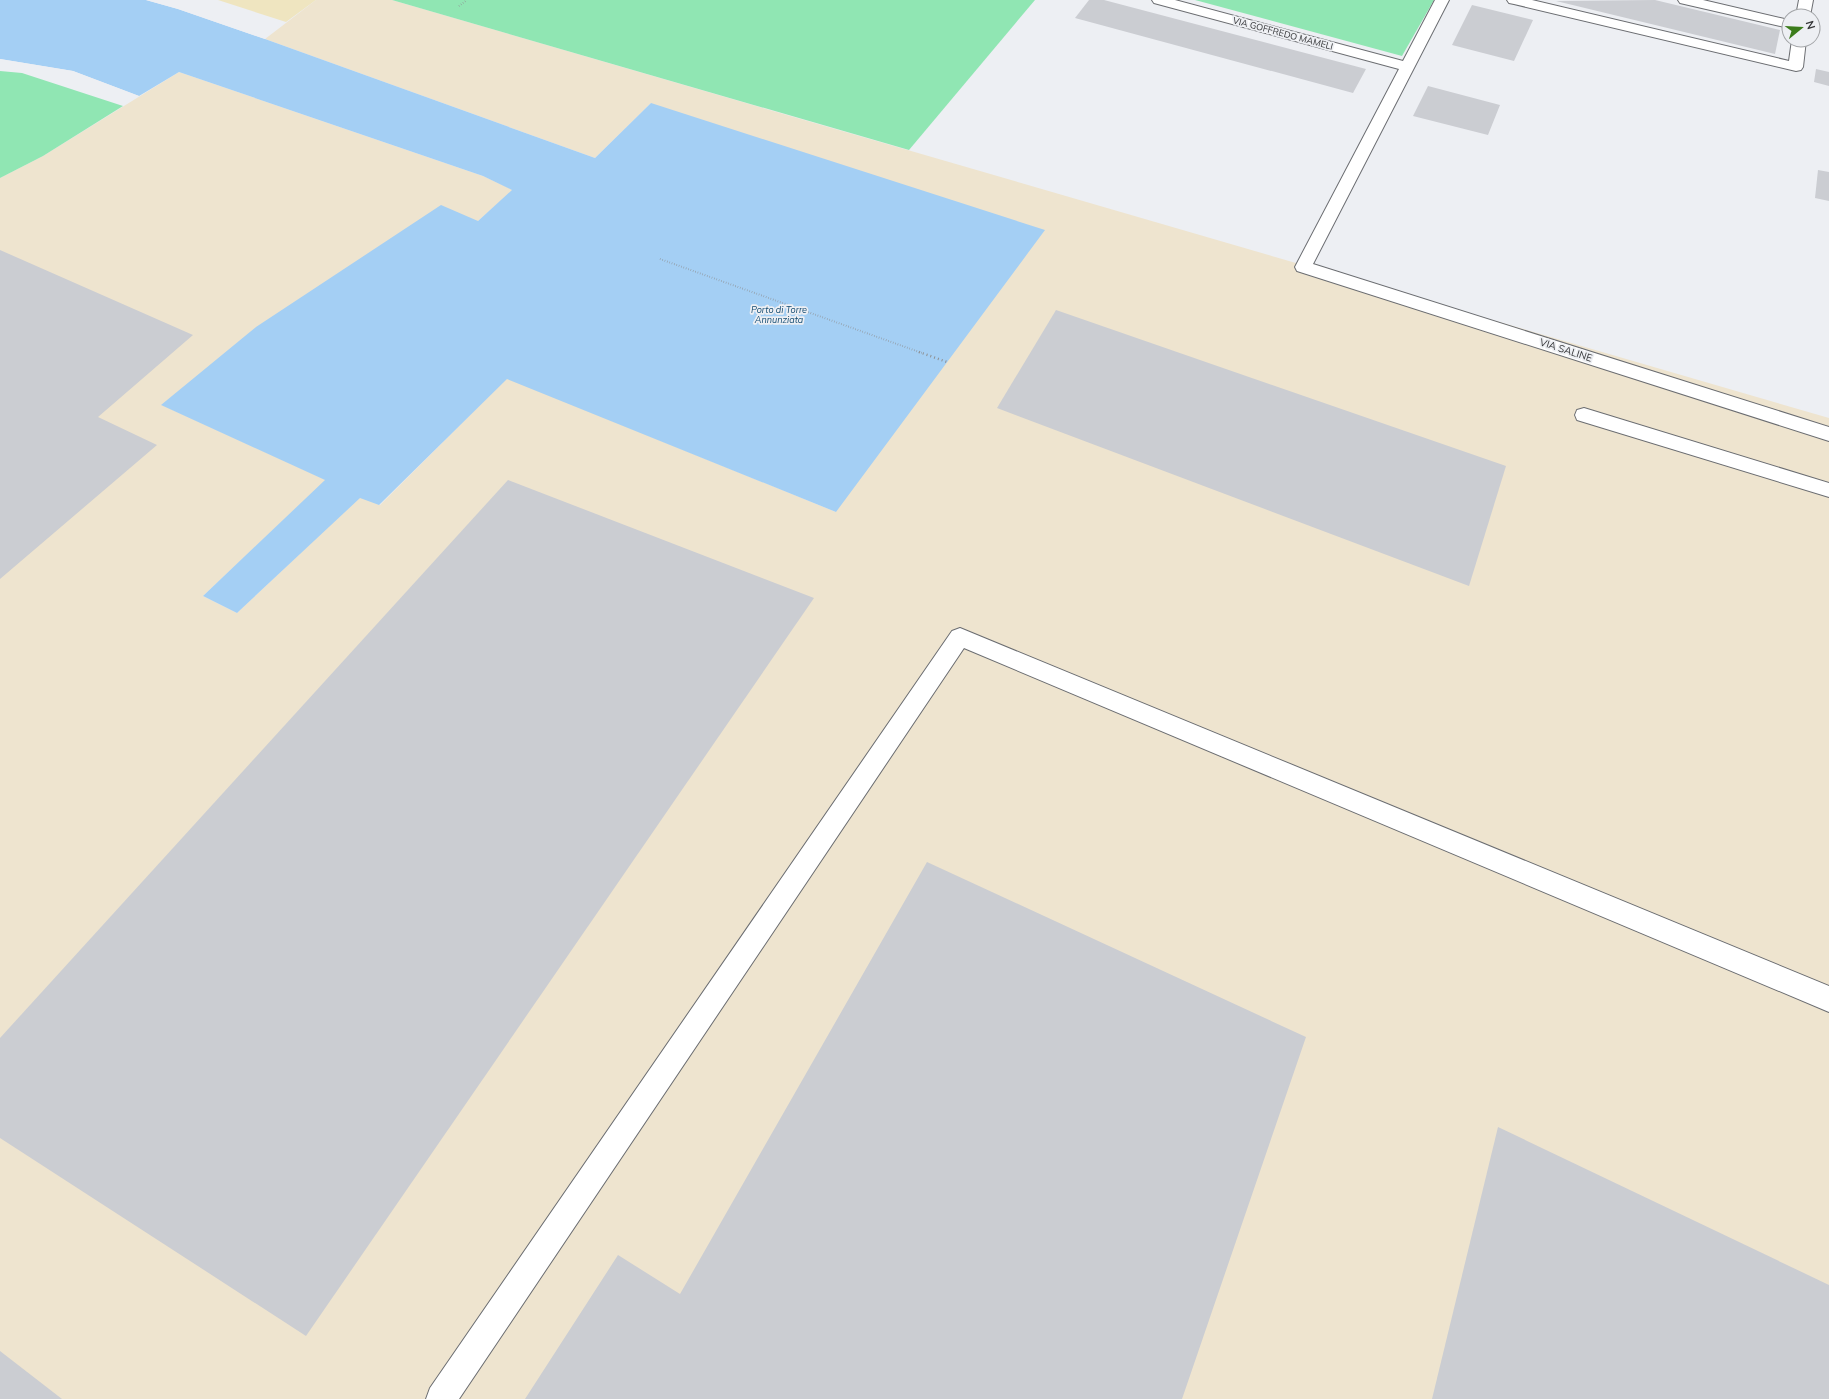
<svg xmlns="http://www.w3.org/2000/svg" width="1829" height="1399" font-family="Mulish,sans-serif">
<rect width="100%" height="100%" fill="#edeff3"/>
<polygon fill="#eee4cf" points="316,0 392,0 1829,418 1829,1399 0,1399 0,178 43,156 179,72 483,176 513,190 478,221 162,405 326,480 203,596 237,613 360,497 380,505 507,378 836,512 651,103 595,158 265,39"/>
<g fill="#90e6b3">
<polygon points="392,0 1035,0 909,150"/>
<polygon points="1195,0 1434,0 1402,56"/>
<polygon points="0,71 22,73 123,106 43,156 0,178"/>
</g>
<polygon fill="#efe5c0" points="218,0 316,0 286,22"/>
<polygon fill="#a4cff4" points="0,0 146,0 178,9 265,39 595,158 651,103 1045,230 836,512 507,379 379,505 360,498 237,613 203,596 325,480 161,405 256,327 441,205 478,221 512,190 483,176 179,72 139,96 73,71 0,59"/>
<g fill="#edeff3">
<polygon points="146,0 153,0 179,7 266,38 265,39 178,9"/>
<polygon points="0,59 73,71 139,96 137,97 73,73 0,61"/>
</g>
<g fill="#cbcdd2">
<polygon points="1089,0 1104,0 1366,69 1353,93 1075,18"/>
<polygon points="1655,0 1780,30 1775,54 1556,1"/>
<polygon points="1472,5 1533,20 1514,61 1452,45"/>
<polygon points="1816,69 1829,72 1829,86 1814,82"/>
<polygon points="1428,86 1500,105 1488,135 1413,116"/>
<polygon points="1818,170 1829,172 1829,201 1815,198"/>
<polygon points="0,250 193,335 98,417 157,445 0,579"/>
<polygon points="1056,310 1506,466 1469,586 997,408"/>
<polygon points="508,480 814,598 306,1336 0,1138 0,1038"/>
<polygon points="927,862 1306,1037 1182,1399 525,1399 618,1255 680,1294"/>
<polygon points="1498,1127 1829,1285 1829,1399 1432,1399"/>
<polygon points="0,1351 62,1399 0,1399"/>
</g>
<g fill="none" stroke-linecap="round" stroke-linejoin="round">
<g stroke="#6b6d71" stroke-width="2">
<g id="minor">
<polygon points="1152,0 1175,0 1403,61 1435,0 1449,0 1313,264 1829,427 1829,441 1297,271 1295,267 1399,69 1154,3"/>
<polygon points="1507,0 1532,0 1789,61 1792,40 1806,40 1803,67 1801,70 1796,71 1514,4 1509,3"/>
<polygon points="1678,0 1703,0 1789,20 1789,28 1680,3"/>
<polygon points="1799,0 1813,0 1810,16 1796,16"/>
<polygon points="1584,408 1829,483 1829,497 1577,420 1575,415 1577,410"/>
<polygon points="960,628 1829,986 1829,1012 964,648 459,1399 426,1399 430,1388 952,631"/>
</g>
</g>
<g stroke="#8e9093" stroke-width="2" stroke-dasharray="0.5 2" stroke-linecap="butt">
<polyline points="459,6 467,0"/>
<polyline points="660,259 922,353"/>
</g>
<polyline stroke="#8e9093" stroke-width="2.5" stroke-dasharray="1 3" stroke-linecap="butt" points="919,352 947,362"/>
<use href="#minor" fill="#fff" fill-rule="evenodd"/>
</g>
<g text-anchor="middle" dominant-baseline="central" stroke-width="3.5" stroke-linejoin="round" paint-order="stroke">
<g font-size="9" fill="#343537" stroke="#edeff3">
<text transform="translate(1283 33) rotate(15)">VIA GOFFREDO MAMELI</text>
</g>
<g font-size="9" font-style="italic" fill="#114a71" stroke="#edeff3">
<text x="779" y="309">Porto di Torre<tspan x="779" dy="10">Annunziata</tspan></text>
</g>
<g font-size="10" fill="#343537" stroke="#edeff3">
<text transform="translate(1566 350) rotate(18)">VIA SALINE</text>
</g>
</g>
<g transform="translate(1801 28) rotate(72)"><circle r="19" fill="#edeff3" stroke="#a3a5a8"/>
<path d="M0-3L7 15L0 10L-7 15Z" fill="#3b7c1b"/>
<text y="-6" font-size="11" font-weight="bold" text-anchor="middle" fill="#343537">N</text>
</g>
</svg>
